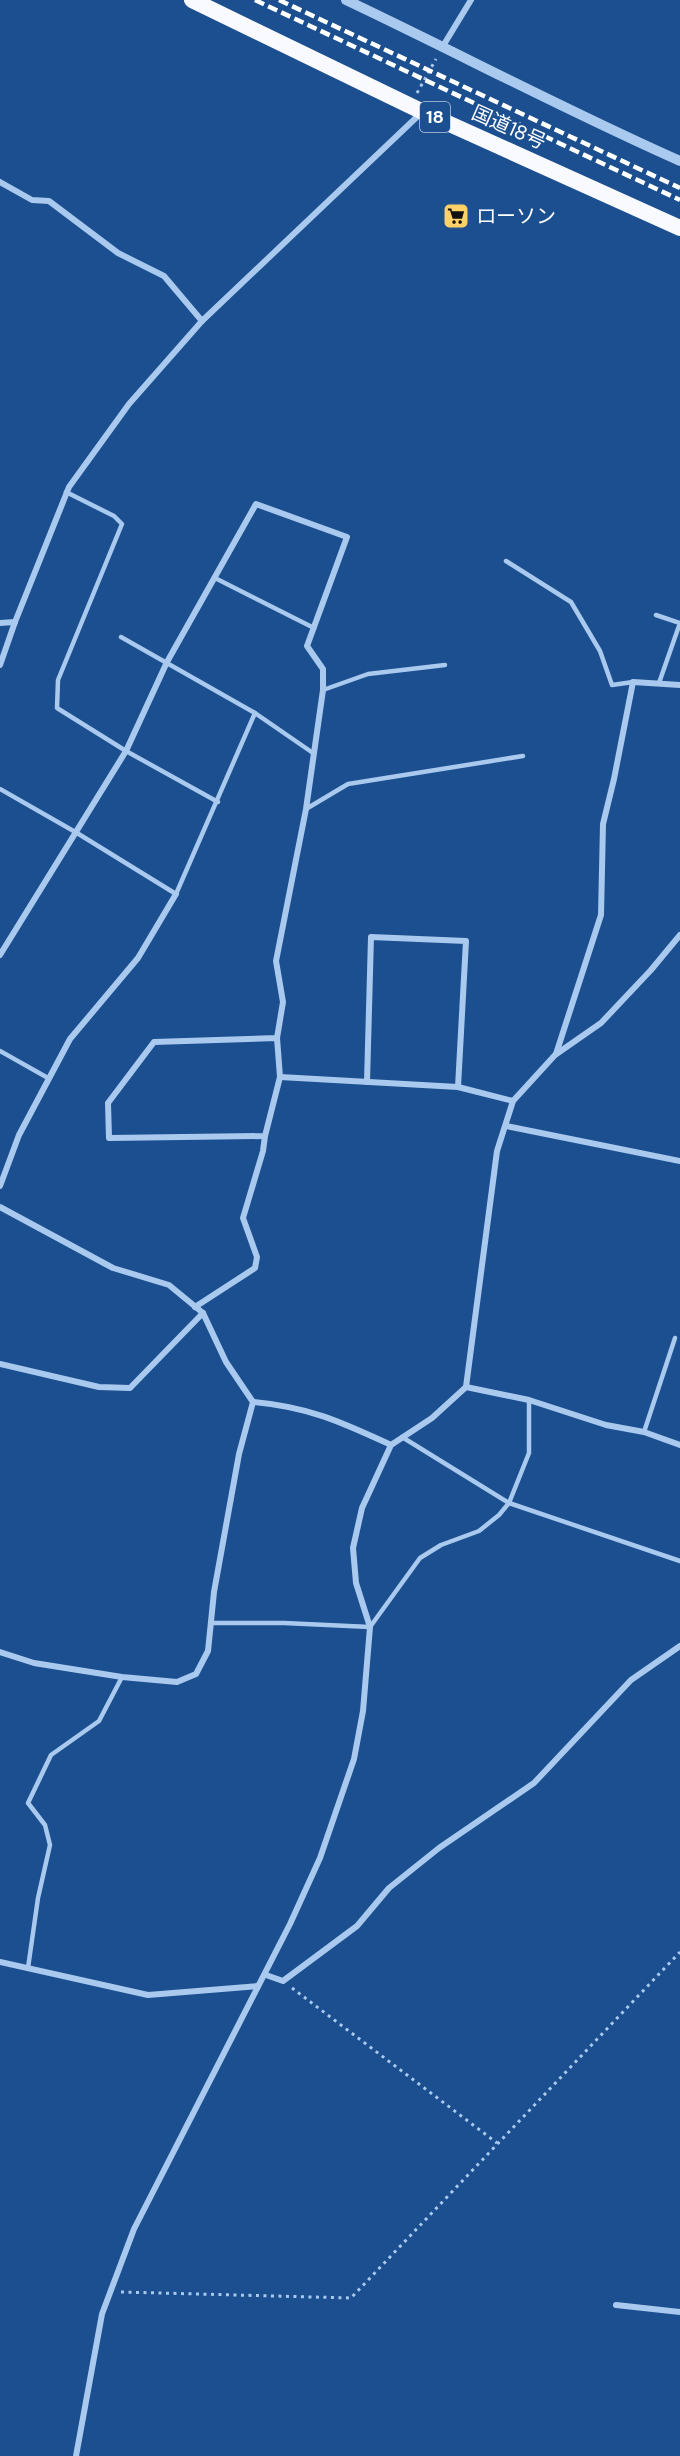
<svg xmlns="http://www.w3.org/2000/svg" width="680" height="2456" font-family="'DM Sans','Noto Sans JP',sans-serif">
<rect width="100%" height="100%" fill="#1b4f8f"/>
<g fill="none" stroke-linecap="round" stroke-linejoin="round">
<g stroke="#a9c9ee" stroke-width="3" stroke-dasharray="3 4.5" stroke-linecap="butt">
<polyline points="417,93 436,59"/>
<polyline points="292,1988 497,2143"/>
<polyline points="121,2292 351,2298 680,1952"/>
</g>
<g stroke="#a9c9ee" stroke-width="4.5">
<polyline points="66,492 114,516 122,524 58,680 57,708 126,751 218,802"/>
<polyline points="506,561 571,602 600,651 612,685 633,682"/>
<polyline points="215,578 314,628"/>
<polyline points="656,615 680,623 659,683"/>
<polyline points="121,637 255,713 313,753"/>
<polyline points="323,690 368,674 445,665"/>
<polyline points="0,789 77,833 176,894 255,713"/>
<polyline points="306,809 348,784 523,756"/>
<polyline points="0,1051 48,1078"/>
<polyline points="644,1432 675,1338"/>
<polyline points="402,1437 509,1503 680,1561"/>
<polyline points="211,1623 284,1623 370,1627 420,1558 441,1545 479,1531 499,1515 509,1503 529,1453 529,1400"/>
<polyline points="28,1968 38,1898 50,1845 45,1825 28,1803 51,1755 99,1721 122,1677"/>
</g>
<g stroke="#a9c9ee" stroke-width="6">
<polyline points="443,46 471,0"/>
<polyline points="0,182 32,200 49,201 118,253 164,276 202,321"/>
<polyline points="0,623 15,622"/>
<polyline points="0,665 15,622 69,487 129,404 202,321 420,114"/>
<polyline points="0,955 126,751 167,662 256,504 347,537 307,646 323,669 323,690 306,809 276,961 283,1002 277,1038 280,1077 265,1136 109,1138 108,1103 154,1042 277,1038"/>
<polyline points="556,1054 601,915 603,824 614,779 633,682 680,685"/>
<polyline points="280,1077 458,1087 513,1101"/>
<polyline points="367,1082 371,937 466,941 458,1087"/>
<polyline points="506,1126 680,1161"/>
<polyline points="0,1186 19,1135 70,1039 138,958 176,894"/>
<polyline points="0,1207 113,1268 169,1285 203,1313 226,1362 253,1402 239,1454 214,1592 208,1651 196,1674 177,1682 122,1677 34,1663 0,1652"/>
<polyline points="195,1307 255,1268 257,1257 243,1218 263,1151 265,1136"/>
<polyline points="0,1364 99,1387 130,1388 203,1313"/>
<polyline points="466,1387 529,1400 606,1425 644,1432 680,1445"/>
<path d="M253,1402C309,1407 341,1422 391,1445"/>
<polyline points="0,1962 148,1995 258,1986"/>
<polyline points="266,1975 283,1981 357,1926 389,1888 439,1848 534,1783 631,1680 680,1646"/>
<polyline points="616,2305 680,2312"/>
<polyline points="76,2456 102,2314 134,2229 290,1924 320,1858 354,1759 363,1711 370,1627 356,1583 353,1548 362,1508 391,1445 432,1418 466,1387 497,1151 513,1101 555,1055 601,1023 651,970 680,935"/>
</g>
<path stroke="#a9c9ee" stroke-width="10" d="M346,0C458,53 567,111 680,161"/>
<polyline stroke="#f8faff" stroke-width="16" points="192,0 423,112 680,228"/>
<g stroke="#fff" stroke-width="4.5" stroke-dasharray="10 4.5" stroke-linecap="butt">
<polyline points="255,0 680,200"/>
<polyline points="279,0 680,188"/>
</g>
</g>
<defs>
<g id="supermarket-square" transform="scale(1.35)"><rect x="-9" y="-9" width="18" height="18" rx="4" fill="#ffd166" stroke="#1b4f8f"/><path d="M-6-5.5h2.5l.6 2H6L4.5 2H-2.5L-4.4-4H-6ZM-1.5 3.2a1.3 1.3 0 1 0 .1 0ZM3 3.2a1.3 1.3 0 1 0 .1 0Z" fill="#111"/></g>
</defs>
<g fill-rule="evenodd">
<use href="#supermarket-square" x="456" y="216"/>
</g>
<g text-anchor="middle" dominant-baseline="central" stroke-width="5" stroke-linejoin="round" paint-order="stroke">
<rect fill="#1b4f8f" stroke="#bbcadd" stroke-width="1.5" x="420" y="102" width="30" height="30" rx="4.5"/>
<g font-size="18" font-weight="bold" fill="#fff">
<text x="435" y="117">18</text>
</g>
<g font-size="20" fill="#fff" stroke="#1b4f8f">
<text transform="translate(509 127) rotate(24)">国道18号</text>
</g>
<g font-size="20" fill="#fff" stroke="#1b4f8f" text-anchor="start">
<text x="476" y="216">ローソン</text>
</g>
</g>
</svg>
